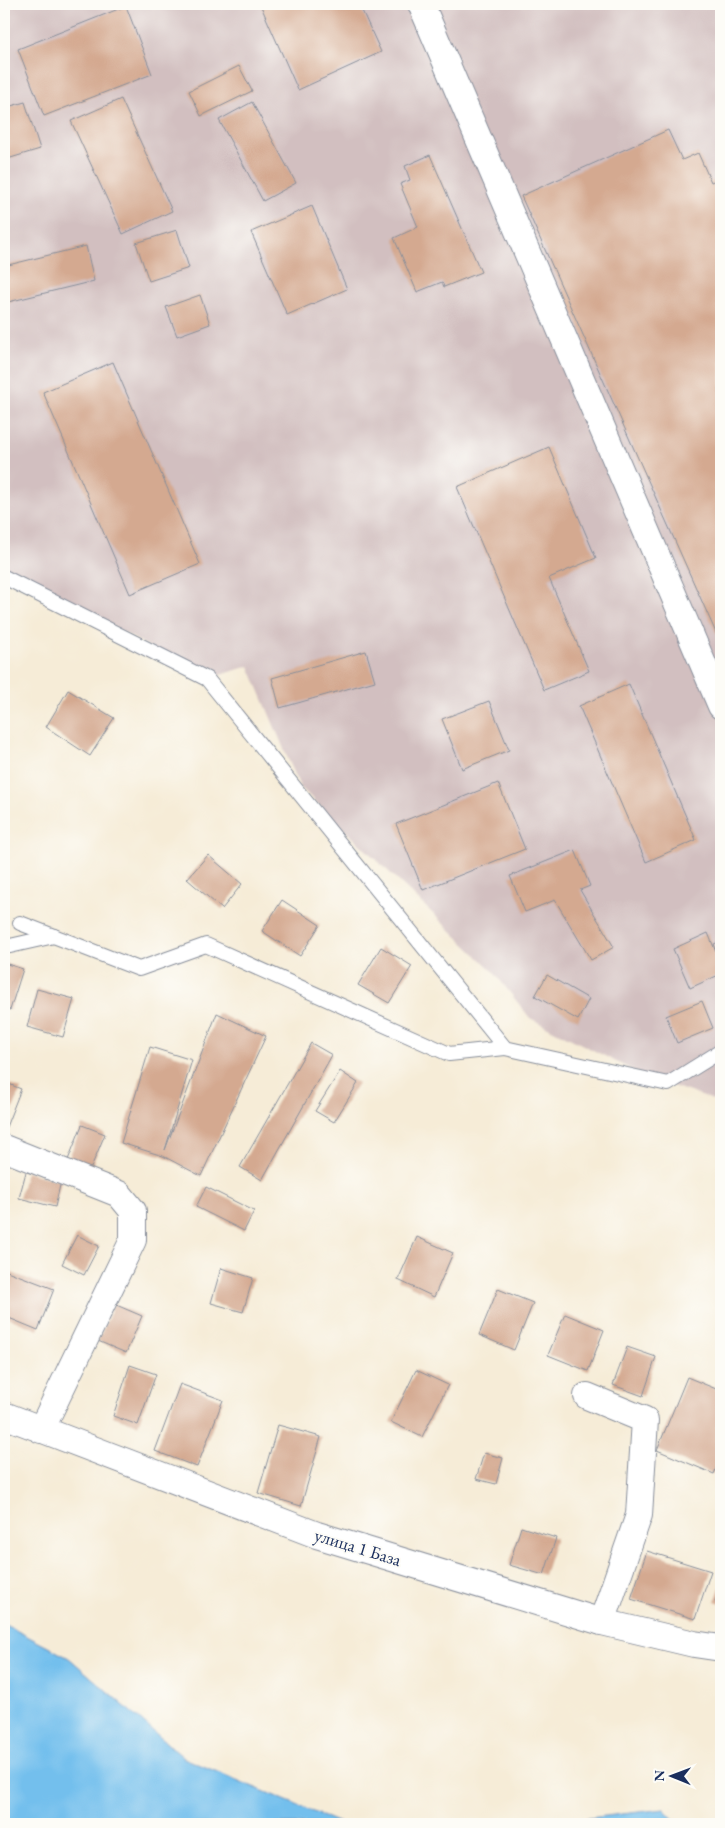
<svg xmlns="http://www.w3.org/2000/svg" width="725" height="1828" font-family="'EB Garamond',serif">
<rect width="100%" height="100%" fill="#fdfcf7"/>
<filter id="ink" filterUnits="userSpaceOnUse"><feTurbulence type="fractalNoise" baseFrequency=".02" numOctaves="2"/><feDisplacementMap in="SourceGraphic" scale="10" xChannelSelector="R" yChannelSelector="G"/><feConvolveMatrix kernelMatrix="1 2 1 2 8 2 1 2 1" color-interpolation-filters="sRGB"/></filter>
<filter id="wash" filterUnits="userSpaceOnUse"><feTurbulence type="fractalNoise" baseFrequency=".0096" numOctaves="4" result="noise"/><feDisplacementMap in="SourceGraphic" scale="20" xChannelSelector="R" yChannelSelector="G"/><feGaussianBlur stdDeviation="1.12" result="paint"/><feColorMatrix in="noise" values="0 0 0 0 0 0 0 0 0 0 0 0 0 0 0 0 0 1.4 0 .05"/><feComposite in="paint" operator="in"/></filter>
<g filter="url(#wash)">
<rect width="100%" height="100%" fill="#f6ecd7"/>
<polygon fill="#d2bfc0" points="4,4 721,4 721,1103 642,1075 530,1018 492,970 300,787 249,666 207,679 30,580 4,577"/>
<g fill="#73bfed" stroke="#4777a6">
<polygon points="4,1624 69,1658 184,1758 342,1824 4,1824"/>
<polygon points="664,1809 678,1824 539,1824"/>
</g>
<g id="blocks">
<g fill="#d4a990">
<polygon points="260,4 359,4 381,52 298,90"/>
<polygon points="126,6 152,74 44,116 18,49"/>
<polygon points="239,66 252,91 201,116 189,91"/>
<polygon points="121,99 172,211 123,234 71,121"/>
<polygon points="25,102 40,149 4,160 4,108"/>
<polygon points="252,102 296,183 263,201 219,120"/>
<polygon points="668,130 682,160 698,153 711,182 721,178 721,644 521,196"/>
<polygon points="430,155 481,272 444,287 442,282 417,292 394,238 418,227 400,184 410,180 405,166"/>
<polygon points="312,206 347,289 287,315 251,232"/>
<polygon points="177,230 189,268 149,281 136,243"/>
<polygon points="86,246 94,281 4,303 4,266"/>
<polygon points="200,295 210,324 177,336 166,307"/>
<polygon points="113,362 200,564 130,594 43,392"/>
<polygon points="549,447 596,558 549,578 589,671 544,690 457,487"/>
<polygon points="366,651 375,681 280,708 272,678"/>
<polygon points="629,684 696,840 646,862 579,706"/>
<polygon points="68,690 114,718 90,756 46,727"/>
<polygon points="489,701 509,750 462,769 442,719"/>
<polygon points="498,783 525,849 423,890 396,824"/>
<polygon points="575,850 590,886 580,890 614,947 591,960 555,900 525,912 510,876"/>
<polygon points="208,855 242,884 222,909 187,879"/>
<polygon points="282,900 320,925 300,956 262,931"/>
<polygon points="708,933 721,964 721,974 690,988 673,949"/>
<polygon points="721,941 721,961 714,944"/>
<polygon points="381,947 412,966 389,1003 358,985"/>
<polygon points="4,963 23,969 10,1010 4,1008"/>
<polygon points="547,975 589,999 578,1020 535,996"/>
<polygon points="37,989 74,999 63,1037 27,1027"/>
<polygon points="702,1001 713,1028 677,1043 666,1016"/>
<polygon points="217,1013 266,1036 201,1176 163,1156 121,1143 150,1047 192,1060 165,1150"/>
<polygon points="311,1043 332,1055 262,1180 240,1167"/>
<polygon points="340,1071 358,1083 334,1122 315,1111"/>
<polygon points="4,1082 21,1089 6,1127 4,1127"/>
<polygon points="82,1125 105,1134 90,1170 68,1160"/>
<polygon points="26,1172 61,1181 55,1207 19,1198"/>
<polygon points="206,1187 254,1211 244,1231 196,1207"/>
<polygon points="77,1235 99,1246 84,1275 62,1264"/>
<polygon points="417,1237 453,1253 434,1297 398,1280"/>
<polygon points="221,1268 253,1278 243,1312 211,1303"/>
<polygon points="7,1271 54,1289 38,1330 4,1316 4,1279"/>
<polygon points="498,1289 533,1303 514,1350 479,1335"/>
<polygon points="114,1304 142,1316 126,1353 98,1341"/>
<polygon points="565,1314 604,1330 588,1371 548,1355"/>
<polygon points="627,1347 656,1357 643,1396 613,1385"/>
<polygon points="130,1365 156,1374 138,1425 113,1416"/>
<polygon points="416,1370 448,1385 422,1437 391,1422"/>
<polygon points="687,1377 721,1391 721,1456 714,1474 657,1450"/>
<polygon points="180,1384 223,1400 197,1467 155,1451"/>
<polygon points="278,1425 321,1437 301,1506 258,1493"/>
<polygon points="484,1453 503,1458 496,1484 476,1479"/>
<polygon points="521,1527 556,1538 544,1575 509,1565"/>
<polygon points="647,1551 711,1571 695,1619 631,1599"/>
<polygon points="721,1585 721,1604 715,1602"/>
</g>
</g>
</g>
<g filter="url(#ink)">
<use href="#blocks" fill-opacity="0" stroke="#888e9a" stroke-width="1"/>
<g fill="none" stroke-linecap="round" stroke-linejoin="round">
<g stroke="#888e9a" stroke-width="16">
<g id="lane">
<polyline points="4,577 207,679 505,1048 668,1084 721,1051"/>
<polyline points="20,923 139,969 206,945 449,1054 505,1048"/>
<polyline points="4,944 10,946 54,936"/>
</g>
</g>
<g stroke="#888e9a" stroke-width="28">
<g id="street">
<polyline points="421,4 721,706"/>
<polyline points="4,1148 119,1194 133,1211 133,1240 41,1430"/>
<polyline points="587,1396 645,1420 639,1515 602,1622"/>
<polyline points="4,1415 317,1535 602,1622 694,1644 721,1648"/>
</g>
</g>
<use href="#lane" stroke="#fff" stroke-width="14"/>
<use href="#street" stroke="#fff" stroke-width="26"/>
</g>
</g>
<g text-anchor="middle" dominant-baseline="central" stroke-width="4" stroke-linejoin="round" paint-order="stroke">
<g font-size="18" fill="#1b2f5e" stroke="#fdfcf7">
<text transform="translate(358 1547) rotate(17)">улица 1 База</text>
</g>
</g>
<rect width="725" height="1828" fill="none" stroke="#fdfcf7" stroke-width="20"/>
<g transform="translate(672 1776) rotate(271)" stroke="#fdfcf7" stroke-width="4" paint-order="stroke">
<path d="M0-4L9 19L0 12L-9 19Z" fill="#1b2f5e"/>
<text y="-8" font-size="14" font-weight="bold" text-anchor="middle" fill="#1b2f5e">N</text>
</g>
</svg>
